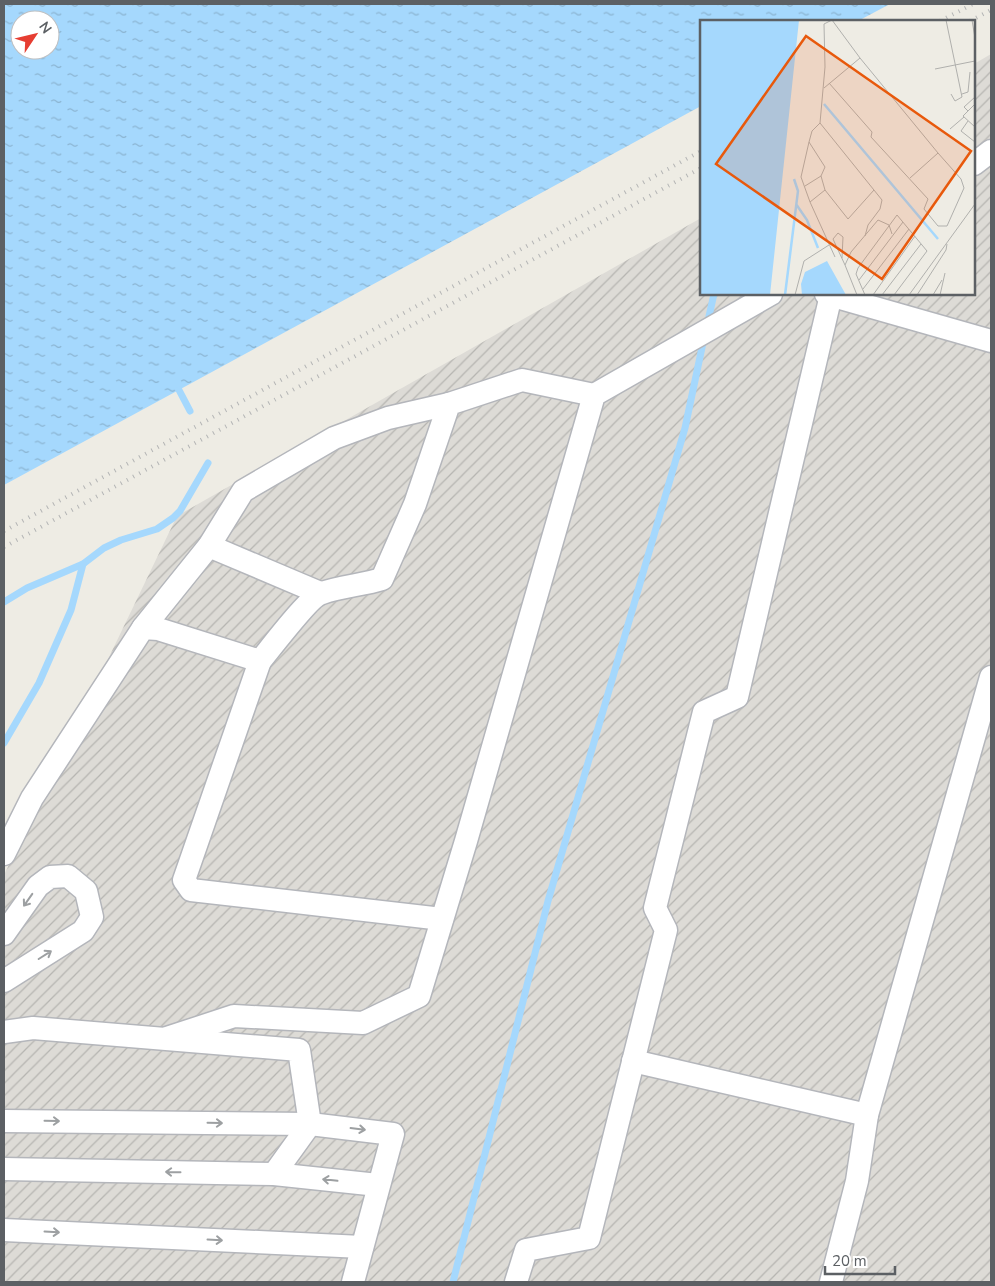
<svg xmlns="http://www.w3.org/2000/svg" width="995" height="1286" font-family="'Nunito Sans',sans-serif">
<defs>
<pattern id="industrial-furrows" width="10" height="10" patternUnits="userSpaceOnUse" patternTransform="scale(1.25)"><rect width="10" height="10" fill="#dddbd6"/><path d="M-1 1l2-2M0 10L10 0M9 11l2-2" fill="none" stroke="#b6b5b1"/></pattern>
<pattern id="water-ripples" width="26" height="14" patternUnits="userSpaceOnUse" patternTransform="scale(1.25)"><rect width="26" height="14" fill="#a5d8fd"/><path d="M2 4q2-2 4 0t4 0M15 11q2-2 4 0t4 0" fill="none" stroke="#8ab3d0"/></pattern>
</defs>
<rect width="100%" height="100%" fill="#eeece4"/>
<polygon fill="url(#industrial-furrows)" points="991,54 991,1282 4,1282 4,875 177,516 701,218 701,294 974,294 974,64"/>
<path fill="url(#water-ripples)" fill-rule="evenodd" d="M4,4H890L858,21H701V106L4,485ZM20,20H50V50H20Z"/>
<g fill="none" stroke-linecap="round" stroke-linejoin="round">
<g stroke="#a5d8fd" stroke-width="7">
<polyline points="707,325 714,294"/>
<polyline points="179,390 190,411"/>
<polyline points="4,602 27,588 83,564 104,548 121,540 157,529 173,518 180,511 208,463"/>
<polyline points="4,743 39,683 71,610 83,564"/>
<polyline points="453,1282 548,901 685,428 704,338"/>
</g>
<g stroke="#b4b6bb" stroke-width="25">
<g id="minor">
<polyline points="974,164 991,151"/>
<polyline points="826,294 991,341"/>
<polyline points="209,546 320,593"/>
<polyline points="143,628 209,546 243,491 334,438 388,418 449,404"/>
<polyline points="260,661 184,880 191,890 442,919"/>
<path d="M4,854L32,798L143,628L158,629L260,661C270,649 310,596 322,593C342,586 363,585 382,579L415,504L449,404L522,380L594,395"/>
<polyline points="4,934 38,886 50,877 68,876 86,891 92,917 83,931 4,981"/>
<polyline points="4,1032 33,1028 299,1050 310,1124 274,1174"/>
<polyline points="167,1038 234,1016 363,1023 419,996 466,841 594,395 771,294"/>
<polyline points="633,1061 867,1115 991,677"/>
<polyline points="4,1121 310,1124 393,1134 353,1282"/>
<polyline points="4,1169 274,1174 378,1185"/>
<polyline points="4,1230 362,1247"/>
<polyline points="516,1282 526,1250 589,1238 666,930 655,908 704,712 737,697 831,295"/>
<polyline points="831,1282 857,1181 867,1115"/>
</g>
</g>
<use href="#minor" stroke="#fff" stroke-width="22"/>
<g stroke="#b4b5b5" stroke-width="4" stroke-dasharray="1 6" stroke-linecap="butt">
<polyline points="940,21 973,4"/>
<polyline points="970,21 991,10"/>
<polyline points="4,531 701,151"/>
<polyline points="4,547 701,168"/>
</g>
</g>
<defs><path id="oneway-shaft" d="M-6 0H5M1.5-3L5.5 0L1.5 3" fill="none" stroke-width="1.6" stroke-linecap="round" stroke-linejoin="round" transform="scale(1.25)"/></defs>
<g stroke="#9da0a2">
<use href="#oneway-shaft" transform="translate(28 900) rotate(125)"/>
<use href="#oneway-shaft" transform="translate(45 955) rotate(-32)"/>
<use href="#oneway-shaft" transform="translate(52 1121) rotate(1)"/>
<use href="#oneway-shaft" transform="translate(215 1123) rotate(1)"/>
<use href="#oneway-shaft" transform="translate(358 1129) rotate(7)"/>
<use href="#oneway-shaft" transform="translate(173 1172) rotate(-179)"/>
<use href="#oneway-shaft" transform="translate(330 1180) rotate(-174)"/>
<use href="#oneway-shaft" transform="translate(52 1232) rotate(3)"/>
<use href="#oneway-shaft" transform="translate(215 1240) rotate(3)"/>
</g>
<g transform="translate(700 20)">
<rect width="275" height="275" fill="#eeece4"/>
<path d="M0,0H99L70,275H0ZM127,241L146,275H102L101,264L105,252Z" fill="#a5d8fd"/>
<path fill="none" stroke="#a5d8fd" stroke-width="2.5" d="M124,84L238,219M96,184L107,200L118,228M85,275L98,171L94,159"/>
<path fill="none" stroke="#b0b0ad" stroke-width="1" d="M132,0L124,4L125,47L120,103L182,180L180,189L168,205L165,216M246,0L262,77L255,81L251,74M272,0L275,18M160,38L238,133L210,158M235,49L275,41M129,63L172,112L171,117L228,179L224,189L238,206H247L264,168L261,159L238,133M124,68L160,38L132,0M262,74L268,72L270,52M275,84L263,96L275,107M268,91L264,87L275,77M268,101L261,111L275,122M120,103L112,111L109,122L125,147L121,156L125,170L110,182L135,237M250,109L264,97M109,122L101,157L110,182M105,166L121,156M125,170L148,199L174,170M142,238L143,217L138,213L133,219L145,245M159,260L203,202M163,269L209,209M95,275L104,241L129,225M157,275L145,245L151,232L178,200L189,205L192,214M165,275L156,254L158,248L197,195L227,231L194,275M173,275L215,216M182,275L221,224M209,275L275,184M217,275L246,230L247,224M233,275L242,260M240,275L245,253"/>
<path fill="#e8590c" fill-opacity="0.15" stroke="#e8590c" stroke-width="2.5" d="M106,16L271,131L182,259L16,144Z"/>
<rect width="275" height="275" fill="none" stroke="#5c6064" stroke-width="2.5"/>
</g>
<rect width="995" height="1286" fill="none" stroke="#5c6064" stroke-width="10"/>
<g transform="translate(35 35) rotate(55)"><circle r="24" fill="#ffffff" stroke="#bebfc1"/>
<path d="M0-4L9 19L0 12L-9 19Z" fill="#e63e32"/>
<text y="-8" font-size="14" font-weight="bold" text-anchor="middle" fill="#5c6064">N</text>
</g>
<path d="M825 1266v8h70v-8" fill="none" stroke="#5c6064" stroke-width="2.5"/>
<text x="832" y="1266" font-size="15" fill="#5c6064" stroke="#ffffff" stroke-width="4" paint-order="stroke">20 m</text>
</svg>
